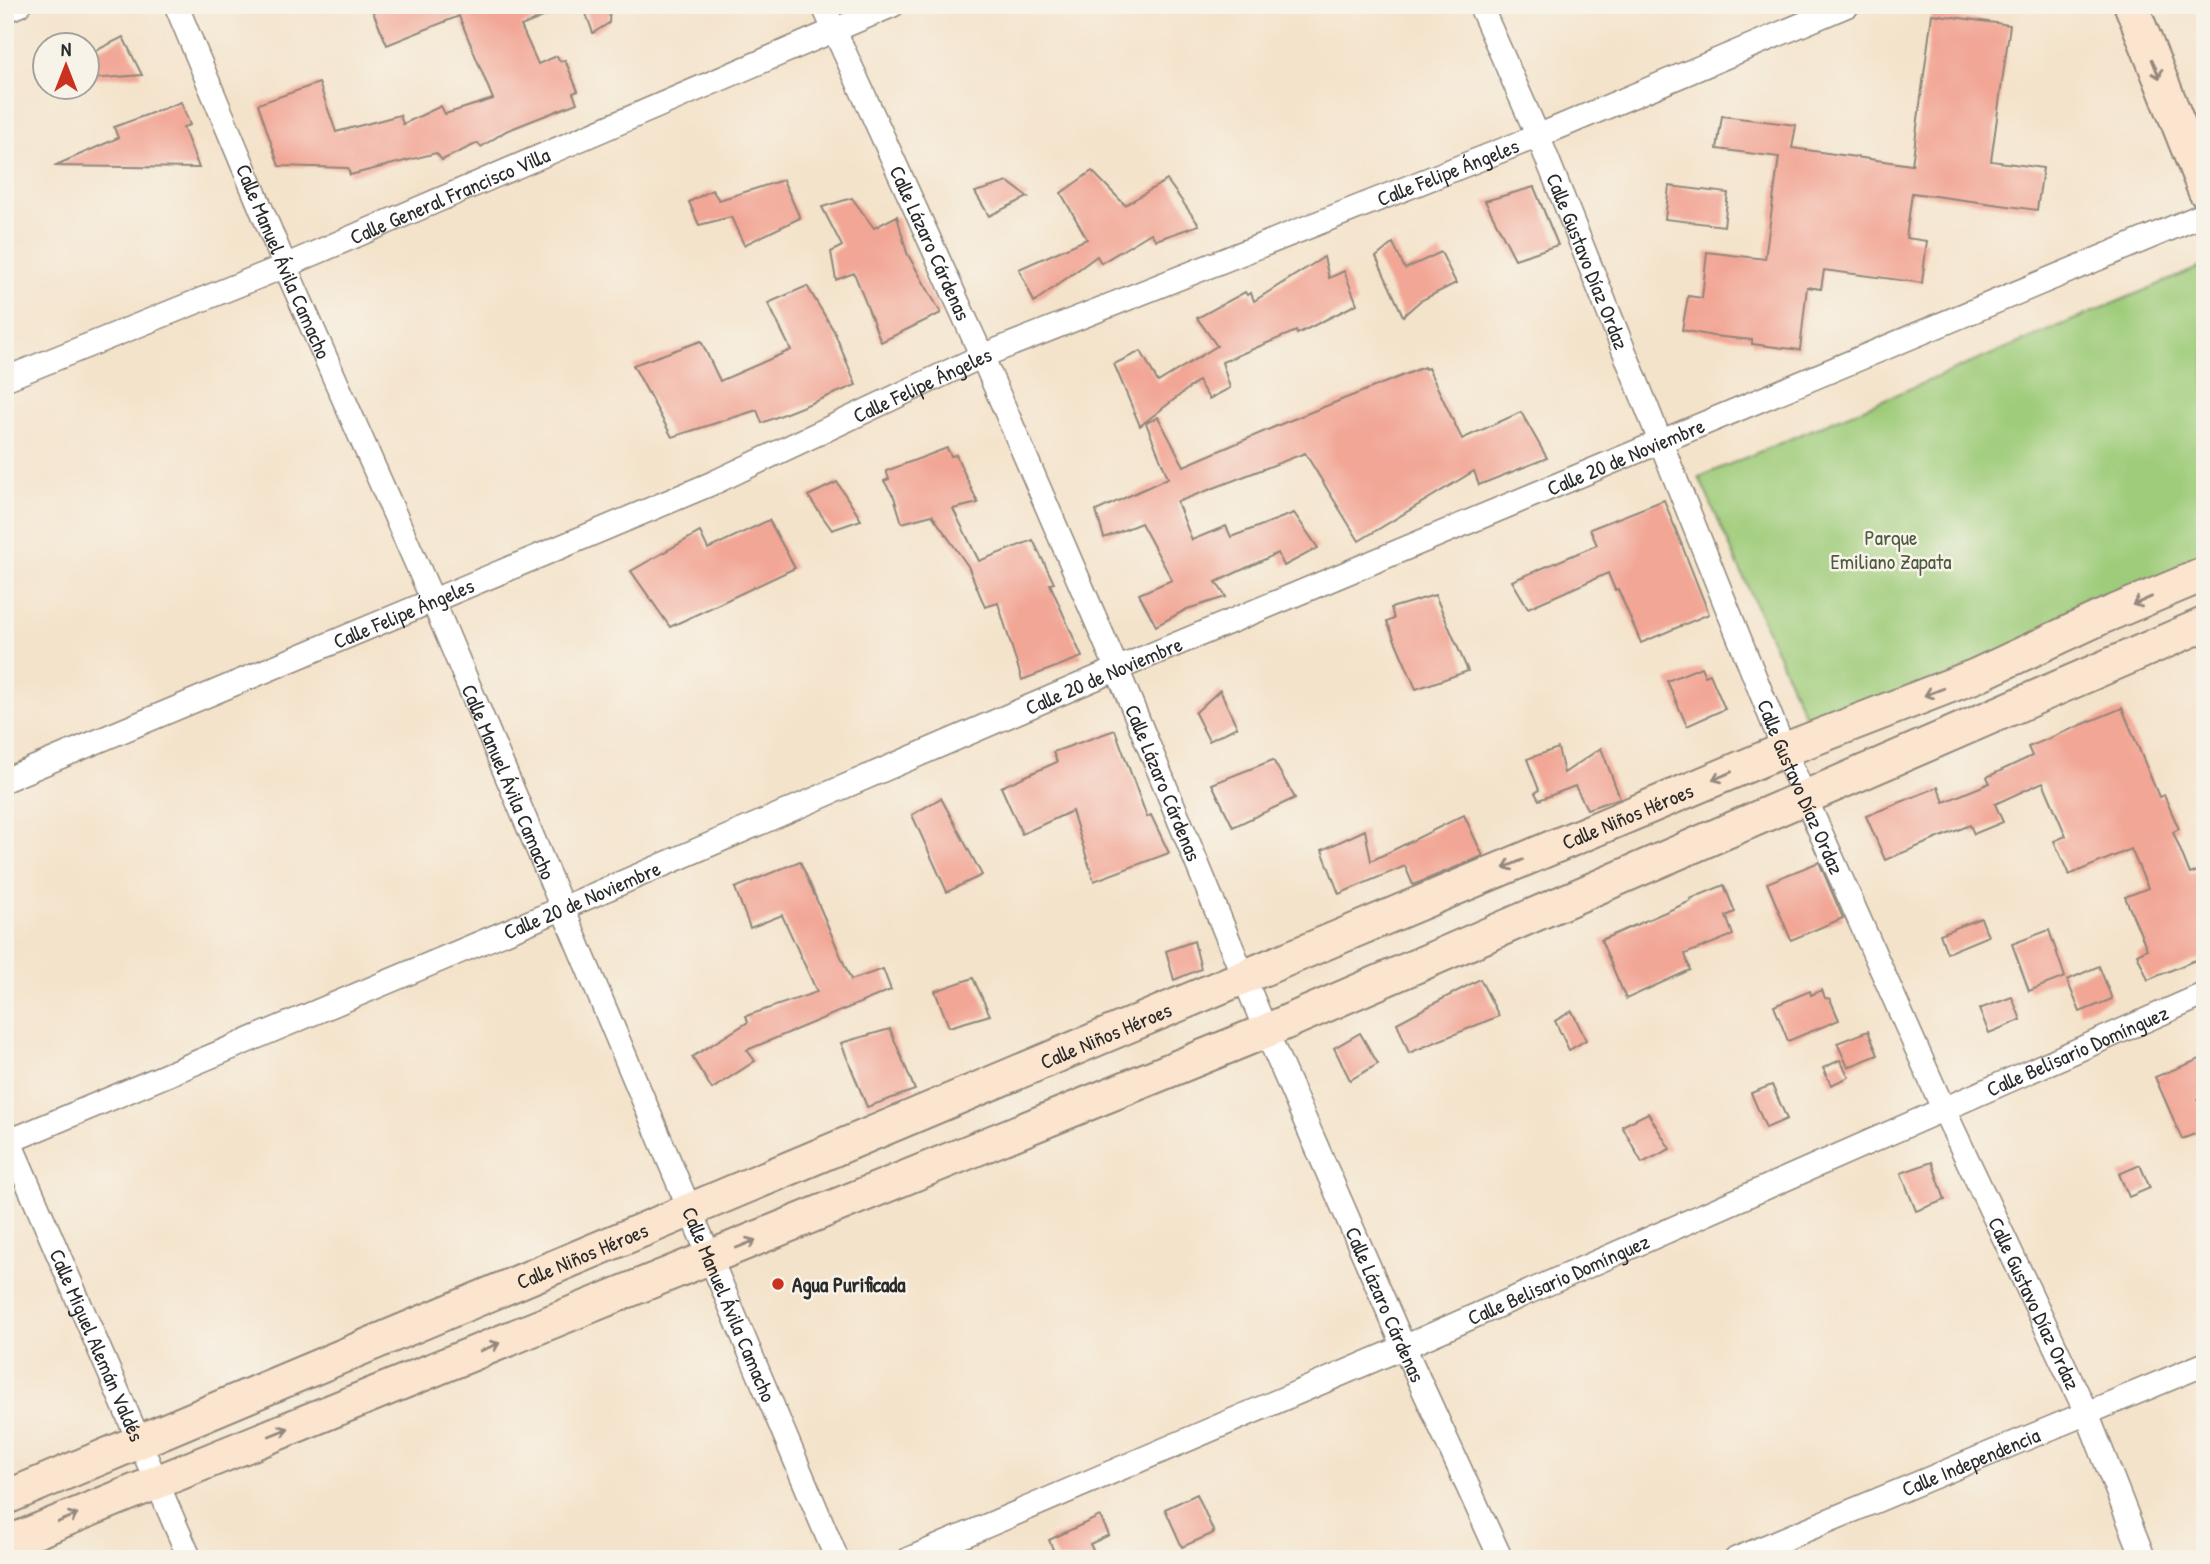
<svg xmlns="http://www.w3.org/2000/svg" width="2210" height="1564" font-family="'Patrick Hand',sans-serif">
<rect width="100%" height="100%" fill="#f7f3e8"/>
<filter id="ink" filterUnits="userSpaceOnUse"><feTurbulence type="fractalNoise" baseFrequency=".0143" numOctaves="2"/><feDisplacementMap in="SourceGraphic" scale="14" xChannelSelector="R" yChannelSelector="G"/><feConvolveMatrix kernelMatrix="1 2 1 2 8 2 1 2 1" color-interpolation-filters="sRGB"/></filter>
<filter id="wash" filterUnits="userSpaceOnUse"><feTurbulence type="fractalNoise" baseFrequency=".00686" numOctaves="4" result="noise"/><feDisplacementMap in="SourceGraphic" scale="28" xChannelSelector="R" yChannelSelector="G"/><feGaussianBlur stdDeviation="1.57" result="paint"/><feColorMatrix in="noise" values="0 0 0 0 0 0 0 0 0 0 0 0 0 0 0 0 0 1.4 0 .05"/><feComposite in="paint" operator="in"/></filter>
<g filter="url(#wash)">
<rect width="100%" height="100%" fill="#f4e3cb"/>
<polygon fill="#9fcc7a" stroke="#657c52" stroke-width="2" points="2205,265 2205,569 1813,734 1699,477"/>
<g id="blocks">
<g fill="#f2a695">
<polygon points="370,5 572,5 521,26 538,64 557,56 560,61 565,60 578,91 573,93 577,103 506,131 481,147 478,143 442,160 436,153 350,175 348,168 279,166 258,104 319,83 336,132 400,115 403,124 441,106 445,114 493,99 459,16 387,45"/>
<polygon points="583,5 610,5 609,23 593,33"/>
<polygon points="1932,14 2010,25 1991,161 2043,168 2037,210 1912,193 1906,238 1927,241 1922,283 1824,270 1821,289 1807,287 1800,350 1752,344 1752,340 1713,336 1682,330 1688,296 1702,298 1707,252 1765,259 1779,157 1717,149 1722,116 1796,125 1792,148 1912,165"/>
<polygon points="123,37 142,75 91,79 89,54"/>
<polygon points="181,102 190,125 183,127 199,168 54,166 118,138 114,127"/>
<polygon points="1092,171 1125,205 1167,180 1199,225 1156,240 1151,233 1101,263 1097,256 1034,302 1019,269 1087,239 1061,193"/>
<polygon points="783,180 800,218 744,245 731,217 699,225 689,202 712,190 719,200"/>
<polygon points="1008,182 1028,197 989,216 975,192"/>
<polygon points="1669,186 1728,193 1724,226 1665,219"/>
<polygon points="1534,187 1558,245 1515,259 1485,201"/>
<polygon points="852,198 874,228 897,216 907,253 941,313 881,342 854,273 836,280 831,252 842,246 822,207"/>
<polygon points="1393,243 1405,269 1441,252 1456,283 1420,301 1403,316 1376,257"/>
<polygon points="1324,257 1329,278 1344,271 1357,304 1297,334 1296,331 1222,362 1230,388 1209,399 1198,381 1140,426 1114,364 1141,351 1158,382 1217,346 1197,318 1245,292 1247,295 1251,293 1254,301"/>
<polygon points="807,286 834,331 856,385 762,423 757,410 672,437 633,365 701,341 720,381 791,350 768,303"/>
<polygon points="1424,367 1425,369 1428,368 1462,439 1521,412 1547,458 1479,485 1474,471 1359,541 1305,453 1177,502 1192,540 1226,526 1231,537 1294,513 1318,548 1284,566 1278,553 1216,582 1226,597 1187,609 1156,626 1139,594 1172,580 1141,523 1104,538 1096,511 1168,478 1146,423 1158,417 1184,466 1286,422"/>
<polygon points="947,448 951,456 956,455 978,503 953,509 979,561 1033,540 1054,583 1050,584 1082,657 1022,680 998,603 985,607 968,566 932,515 902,523 894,497 884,481 889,479 886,471"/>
<polygon points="837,482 861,520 832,530 808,496"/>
<polygon points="1664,500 1709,614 1641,643 1618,589 1615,590 1608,573 1528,608 1512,581 1597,545 1590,529"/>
<polygon points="769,520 795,568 670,627 631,571 700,532 708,549"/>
<polygon points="1435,595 1468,671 1416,689 1387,622 1394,619 1391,608"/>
<polygon points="1701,667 1705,676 1710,674 1725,709 1687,726 1667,681"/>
<polygon points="1220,690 1237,727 1209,741 1195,713"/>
<polygon points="2122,708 2159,797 2164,795 2179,829 2173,832 2190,874 2198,871 2205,888 2205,956 2148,980 2137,954 2147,949 2125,897 2148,888 2131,849 2069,875 2054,841 2066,836 2043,782 1995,804 2003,822 1974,834 1970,825 1885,860 1866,816 1938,787 1944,802 1990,783 1987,777 2032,756 2028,747"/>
<polygon points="1115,730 1147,817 1151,815 1169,853 1094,881 1072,811 1022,834 1001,787 1057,762 1053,752"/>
<polygon points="1558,748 1564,773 1601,748 1620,798 1587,809 1575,786 1539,800 1535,793 1539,790 1527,759"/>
<polygon points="1273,760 1295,798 1233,827 1212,784"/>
<polygon points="941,798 982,875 947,892 912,815"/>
<polygon points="1464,815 1483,856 1413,885 1405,866 1339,894 1322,850 1365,830 1371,861"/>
<polygon points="800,861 851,980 883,969 891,990 747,1050 755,1061 712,1089 692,1057 748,1022 746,1016 817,992 782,915 750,928 735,888"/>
<polygon points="1819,862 1843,918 1791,940 1767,883"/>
<polygon points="1724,885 1735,912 1726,916 1733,935 1685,954 1690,970 1626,999 1601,940 1691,901 1690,899"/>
<polygon points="1981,918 1988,936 1947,953 1940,934"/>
<polygon points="2049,930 2065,977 2029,991 2012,944"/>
<polygon points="1194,941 1201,969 1174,980 1166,951"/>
<polygon points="2099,966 2112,999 2080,1012 2067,980"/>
<polygon points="973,978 990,1015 949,1027 935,991"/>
<polygon points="1480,979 1499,1016 1409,1053 1397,1023"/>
<polygon points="1822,990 1825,998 1830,999 1839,1020 1788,1041 1774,1006 1810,991 1811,995"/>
<polygon points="2012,997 2021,1020 1989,1033 1979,1009"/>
<polygon points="1572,1011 1586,1040 1569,1050 1555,1021"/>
<polygon points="890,1029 915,1090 867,1107 841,1043"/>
<polygon points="1868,1031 1878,1055 1848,1067 1837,1043"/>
<polygon points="1360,1033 1378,1064 1350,1080 1334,1048"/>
<polygon points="2205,1057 2205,1095 2197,1099 2205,1118 2205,1130 2182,1139 2155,1077"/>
<polygon points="1840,1060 1849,1077 1831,1085 1823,1068"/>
<polygon points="1772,1085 1787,1119 1766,1128 1751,1093"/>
<polygon points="1648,1113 1670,1149 1642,1163 1622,1126"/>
<polygon points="1932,1162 1945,1200 1916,1211 1901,1173"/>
<polygon points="2140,1165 2150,1188 2129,1197 2119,1174"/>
<polygon points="1197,1494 1214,1533 1182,1547 1165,1509"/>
<polygon points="1100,1516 1109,1535 1090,1544 1097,1559 1057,1559 1049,1540"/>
</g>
</g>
</g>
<g filter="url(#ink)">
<use href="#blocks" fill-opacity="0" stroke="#90877b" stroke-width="2"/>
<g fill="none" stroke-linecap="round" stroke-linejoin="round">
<g stroke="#90877b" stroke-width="26">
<g id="street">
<path id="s1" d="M176,5L285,266L433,601L837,1559"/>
<path id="s2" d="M823,5L982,356L1117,669L1266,1031L1404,1347L1501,1559"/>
<path id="s3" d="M1480,5L1538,136L1784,750L1943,1108L2087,1414L2144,1559"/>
<polyline points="5,11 19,5"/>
<path id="s4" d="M5,379L285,266L893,5"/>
<path id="s5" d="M5,780L713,483L982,356L1538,136L1848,5"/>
<path id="s6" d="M5,1131L190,1559"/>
<path id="s7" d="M5,1143L563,908L1117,669L2205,214"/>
<path id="s8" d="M909,1559L1404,1347L2205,994"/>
<path id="s9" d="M1736,1559L2205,1364"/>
</g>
</g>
<g stroke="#90877b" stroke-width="37">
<g id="secondary">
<polyline points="2131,5 2205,191"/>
<path id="s10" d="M5,1498L1784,750L1975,676L2102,617L2205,574"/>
<polyline points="5,1544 1266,1031 2205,624"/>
</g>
</g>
<use href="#street" stroke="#fff" stroke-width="23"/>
<use href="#secondary" stroke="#fce5cf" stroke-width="33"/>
</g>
<defs><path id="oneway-shaft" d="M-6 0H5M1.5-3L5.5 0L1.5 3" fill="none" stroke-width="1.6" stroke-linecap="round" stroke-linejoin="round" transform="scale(1.75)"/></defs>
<g stroke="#94887d">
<use href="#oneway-shaft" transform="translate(2156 69) rotate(68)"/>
<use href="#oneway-shaft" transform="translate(2142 601) rotate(157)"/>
<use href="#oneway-shaft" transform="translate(1934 692) rotate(159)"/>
<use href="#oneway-shaft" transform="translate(1722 776) rotate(157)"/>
<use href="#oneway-shaft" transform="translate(1513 864) rotate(157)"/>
<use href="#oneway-shaft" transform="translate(746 1244) rotate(-22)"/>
<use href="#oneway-shaft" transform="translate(490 1347) rotate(-22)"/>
<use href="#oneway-shaft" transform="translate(279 1432) rotate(-22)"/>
<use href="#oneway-shaft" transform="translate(68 1518) rotate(-22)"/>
</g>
</g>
<circle fill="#c8321e" stroke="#f7f3e8" stroke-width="2.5" cx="778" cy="1284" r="7"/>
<g text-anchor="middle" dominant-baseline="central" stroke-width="5" stroke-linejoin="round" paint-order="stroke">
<g font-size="21" fill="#2b2b2b" stroke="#f7f3e8">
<text stroke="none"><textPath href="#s5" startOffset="1566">Calle Felipe Ángeles</textPath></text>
<text stroke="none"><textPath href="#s4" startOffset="481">Calle General Francisco Villa</textPath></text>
<text stroke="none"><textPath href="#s2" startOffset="261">Calle Lázaro Cárdenas</textPath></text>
<text stroke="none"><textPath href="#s1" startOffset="278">Calle Manuel Ávila Camacho</textPath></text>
<text stroke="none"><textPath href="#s3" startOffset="278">Calle Gustavo Díaz Ordaz</textPath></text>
<text stroke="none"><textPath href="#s5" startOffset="999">Calle Felipe Ángeles</textPath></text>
<text stroke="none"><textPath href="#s7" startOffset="1760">Calle 20 de Noviembre</textPath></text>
<text stroke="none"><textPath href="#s5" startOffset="432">Calle Felipe Ángeles</textPath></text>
<text stroke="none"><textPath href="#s7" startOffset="1194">Calle 20 de Noviembre</textPath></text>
<text stroke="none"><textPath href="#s1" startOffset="845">Calle Manuel Ávila Camacho</textPath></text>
<text stroke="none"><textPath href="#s2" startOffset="849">Calle Lázaro Cárdenas</textPath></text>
<text stroke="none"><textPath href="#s3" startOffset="845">Calle Gustavo Díaz Ordaz</textPath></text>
<text stroke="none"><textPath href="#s10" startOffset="1760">Calle Niños Héroes</textPath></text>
<text stroke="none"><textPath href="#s7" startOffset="626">Calle 20 de Noviembre</textPath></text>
<text stroke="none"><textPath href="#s10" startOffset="1194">Calle Niños Héroes</textPath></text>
<text stroke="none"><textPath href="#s8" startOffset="1274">Calle Belisario Domínguez</textPath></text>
<text stroke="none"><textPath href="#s10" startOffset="626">Calle Niños Héroes</textPath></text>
<text stroke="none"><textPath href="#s8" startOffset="707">Calle Belisario Domínguez</textPath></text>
<text stroke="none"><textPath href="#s1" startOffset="1412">Calle Manuel Ávila Camacho</textPath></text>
<text stroke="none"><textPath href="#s2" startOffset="1416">Calle Lázaro Cárdenas</textPath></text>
<text stroke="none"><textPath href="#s3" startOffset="1412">Calle Gustavo Díaz Ordaz</textPath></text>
<text stroke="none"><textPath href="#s6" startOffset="233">Calle Miguel Alemán Valdés</textPath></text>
<text stroke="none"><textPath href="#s9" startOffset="254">Calle Independencia</textPath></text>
</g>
<g font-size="21" fill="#4e5b43" stroke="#f7f3e8">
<text x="1891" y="537">Parque<tspan x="1891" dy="24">Emiliano Zapata</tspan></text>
</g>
<g font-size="21" font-weight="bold" fill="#2b2b2b" stroke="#f7f3e8" text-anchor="start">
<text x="792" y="1284">Agua Purificada</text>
</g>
</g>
<rect width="2210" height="1564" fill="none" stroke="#f7f3e8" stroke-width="28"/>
<g transform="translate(66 66)"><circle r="33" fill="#f7f3e8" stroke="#a5a39c" stroke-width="2"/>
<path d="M0-5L12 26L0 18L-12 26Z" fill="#c8321e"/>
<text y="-10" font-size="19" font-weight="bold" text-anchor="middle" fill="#2b2b2b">N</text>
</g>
</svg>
